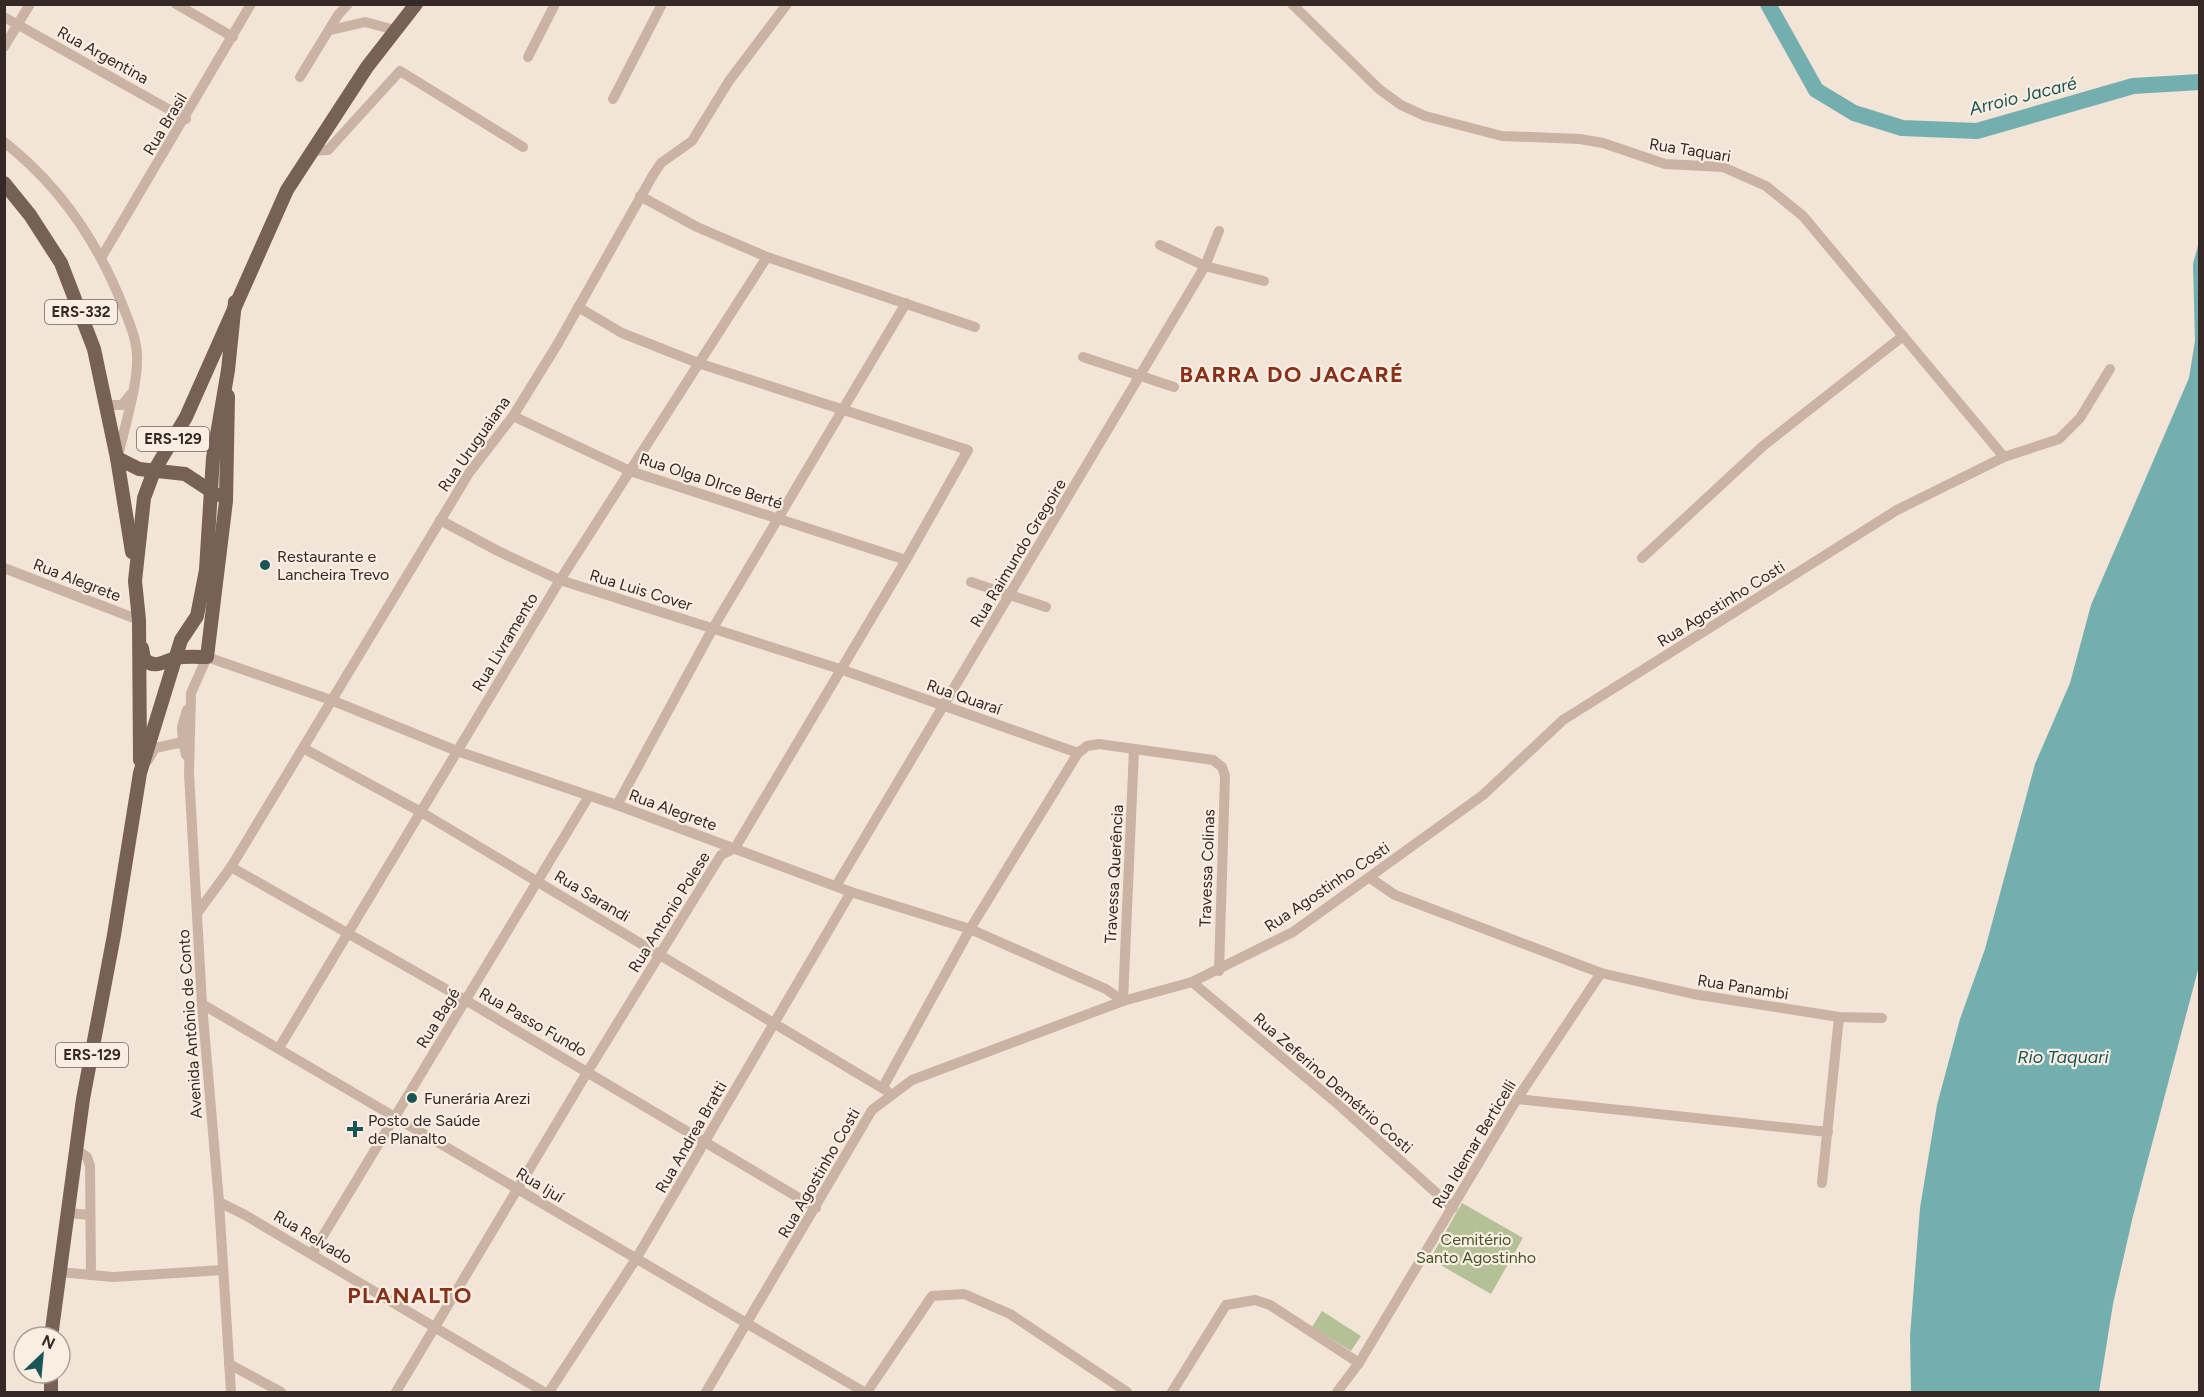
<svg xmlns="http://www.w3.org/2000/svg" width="2204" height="1397" font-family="Figtree,sans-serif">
<rect width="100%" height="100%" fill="#f2e4d6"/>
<g fill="#b4c196">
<polygon points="1462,1203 1523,1238 1491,1294 1430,1259"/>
<polygon points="1322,1311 1361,1336 1351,1351 1312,1327"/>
</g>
<polygon fill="#74afb0" points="2199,242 2199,966 2133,1216 2113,1304 2099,1392 1911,1392 1910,1336 1920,1208 1937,1105 1960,1019 1985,949 2035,764 2070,683 2091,605 2189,378 2195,341 2193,264"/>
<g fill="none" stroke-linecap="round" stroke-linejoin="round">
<polyline stroke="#74afb0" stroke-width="16" points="1768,4 1816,90 1854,113 1902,128 1977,131 2133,86 2200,82"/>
<g stroke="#cab3a2" stroke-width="10">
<polyline points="176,4 233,37"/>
<polyline points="1292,4 1379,89 1401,105 1425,116 1502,136 1580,139 1603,143 1665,164 1723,167 1766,186 1803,216 2004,457"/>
<polyline points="4,17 186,119"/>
<polyline points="331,30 365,22 395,30"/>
<polyline points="4,47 30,4"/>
<polyline points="528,57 555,4"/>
<polyline points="300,77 338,15 348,4"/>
<polyline points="613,99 662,4"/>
<path d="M4,142C59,185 99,244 124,309C130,324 137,341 137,357C138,385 124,428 118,457"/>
<polyline points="310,151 328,150 400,71 523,147"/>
<polyline points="640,196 697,227 767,257 975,327"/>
<polyline points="1160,245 1205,266 1264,281"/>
<polyline points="101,258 251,4"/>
<polyline points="1083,357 1174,387"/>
<polyline points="105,405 122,405 130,395"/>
<polyline points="513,416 630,471 906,560"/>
<polyline points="440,520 498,551 560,580 840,669 1078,753"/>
<polyline points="1642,558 1763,446 1903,336"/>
<polyline points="4,568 139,620"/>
<polyline points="971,582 1046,607"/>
<polyline points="183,742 182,727 187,710"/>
<polyline points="303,748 421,812 887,1091"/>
<polyline points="148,760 155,748 183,742 186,755"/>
<polyline points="617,805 713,628 906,303"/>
<polyline points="231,867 467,1001 816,1208"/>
<polyline points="1370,878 1395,895 1601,973 1693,994 1839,1017 1882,1018"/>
<polyline points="836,886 1205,266 1219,231"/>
<polyline points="198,912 231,867 469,473 513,416 557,345 653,175 661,163 692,141 729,81 787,4"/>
<polyline points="1192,982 1340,1106 1453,1208"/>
<polyline points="1123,1001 1134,749"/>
<polyline points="202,1004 864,1392"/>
<polyline points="279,1048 560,580 767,257"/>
<polyline points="883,1087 970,929 1078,753 1087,746 1099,744 1213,760 1222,767 1225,776 1219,971"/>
<polyline points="1517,1099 1828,1132"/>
<polyline points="77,1150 87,1157 90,1166 91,1275"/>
<polyline points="1822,1183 1839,1017"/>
<polyline points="219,1202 245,1215 544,1392"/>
<polyline points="68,1213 90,1215"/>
<polyline points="312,1254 589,796"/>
<polyline points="59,1272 113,1277 223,1270"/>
<polyline points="229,1364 281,1392"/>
<polyline points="231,1392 219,1202 202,1004 189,773 191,693 207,657 331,700 457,751 617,805 851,892 970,929 1106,989 1123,1001"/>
<polyline points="396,1392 588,1071 721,855 735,848 906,560 968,450 698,363 622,333 578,307"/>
<polyline points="549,1392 636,1259 851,892"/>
<polyline points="706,1392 872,1110 912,1080 1123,1001 1192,982 1293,932 1483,795 1563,720 1897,510 2004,457 2059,439 2080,418 2110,369"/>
<polyline points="867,1392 932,1296 964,1294 1010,1314 1127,1392"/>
<polyline points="1172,1392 1226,1305 1255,1300 1270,1305 1359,1363"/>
<polyline points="1337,1392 1359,1363 1517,1099 1601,973"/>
</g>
<g stroke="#776055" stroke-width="14">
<polyline points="4,183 30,215 61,263 94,349 117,458 132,552"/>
<polyline points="117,458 139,469 185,474 217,495"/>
<path d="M142,648L144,659C155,670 164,661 176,658C186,656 198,657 207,657L226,501L228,396"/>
<polyline points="140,760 139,620 135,581 144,498 154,471 186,417 287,190 367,67 416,4"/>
<polyline points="51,1337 83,1099 114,935 140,773 181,640 197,616 206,570 213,458 228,370 235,302"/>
<polyline points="51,1392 51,1373"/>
</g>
</g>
<g fill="#195557" stroke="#faeee3" stroke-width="2">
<circle cx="265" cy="565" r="6"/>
<circle cx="412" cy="1098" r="6"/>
<path d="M352 1120h6v6h6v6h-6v6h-6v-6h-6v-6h6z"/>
</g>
<g text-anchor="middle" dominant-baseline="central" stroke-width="4.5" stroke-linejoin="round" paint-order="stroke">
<g fill="#faeee3" stroke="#6f645e" stroke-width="1.5">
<rect x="45" y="300" width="72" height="24" rx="4.5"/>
<rect x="137" y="427" width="72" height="24" rx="4.5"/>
<rect x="56" y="1043" width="72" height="24" rx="4.5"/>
</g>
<g font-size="15" font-weight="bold" fill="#342925">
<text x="81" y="312">ERS-332</text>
<text x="173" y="439">ERS-129</text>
<text x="92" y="1055">ERS-129</text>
</g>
<g font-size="16" fill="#342925" stroke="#faeee3">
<text transform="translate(103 55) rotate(29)">Rua Argentina</text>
<text transform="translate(165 124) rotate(-59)">Rua Brasil</text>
<text transform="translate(1690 150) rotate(9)">Rua Taquari</text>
<text transform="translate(474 444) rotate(-55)">Rua Uruguaiana</text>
<text transform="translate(711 481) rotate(18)">Rua Olga DIrce Berté</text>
<text transform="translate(1018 553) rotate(-59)">Rua Raimundo Gregoire</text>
<text transform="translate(77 580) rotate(21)">Rua Alegrete</text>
<text transform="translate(641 590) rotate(17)">Rua Luis Cover</text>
<text transform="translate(1721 604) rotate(-32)">Rua Agostinho Costi</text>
<text transform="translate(505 642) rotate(-59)">Rua Livramento</text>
<text transform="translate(964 697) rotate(19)">Rua Quaraí</text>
<text transform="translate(673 810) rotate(20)">Rua Alegrete</text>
<text transform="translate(1207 868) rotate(-88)">Travessa Colinas</text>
<text transform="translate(1114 874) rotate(-87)">Travessa Querência</text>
<text transform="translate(1327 887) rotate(-34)">Rua Agostinho Costi</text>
<text transform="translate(592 896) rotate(31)">Rua Sarandi</text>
<text transform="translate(669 912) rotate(-58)">Rua Antonio Polese</text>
<text transform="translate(1743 987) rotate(9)">Rua Panambi</text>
<text transform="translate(438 1018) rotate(-58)">Rua Bagé</text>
<text transform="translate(533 1022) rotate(30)">Rua Passo Fundo</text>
<text transform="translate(190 1024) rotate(-94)">Avenida Antônio de Conto</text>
<text transform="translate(1333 1083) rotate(41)">Rua Zeferino Demétrio Costi</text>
<text transform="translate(691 1137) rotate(-60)">Rua Andrea Bratti</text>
<text transform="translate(1474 1144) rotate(-59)">Rua Idemar Berticelli</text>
<text transform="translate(819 1173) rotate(-60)">Rua Agostinho Costi</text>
<text transform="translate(540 1185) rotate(31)">Rua Ijuí</text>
<text transform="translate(313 1237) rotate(31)">Rua Relvado</text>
</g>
<g font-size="16" fill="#342925" stroke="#faeee3" text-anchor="start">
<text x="277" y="556">Restaurante e<tspan x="277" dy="18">Lancheira Trevo</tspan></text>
<text x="424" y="1098">Funerária Arezi</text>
<text x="368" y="1120">Posto de Saúde<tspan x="368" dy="18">de Planalto</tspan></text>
</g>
<g font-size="16" fill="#455428" stroke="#faeee3">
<text x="1476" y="1239">Cemitério<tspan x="1476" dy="18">Santo Agostinho</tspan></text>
</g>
<g font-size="18" font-style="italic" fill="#195557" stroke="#faeee3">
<text transform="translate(2023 96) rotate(-14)">Arroio Jacaré</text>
<text x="2063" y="1057">Rio Taquari</text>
</g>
<g font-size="22" font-weight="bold" letter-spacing="1.5" fill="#87311a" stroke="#faeee3">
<text x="1292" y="374">BARRA DO JACARÉ</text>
<text x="410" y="1295">PLANALTO</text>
</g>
</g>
<rect width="2204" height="1397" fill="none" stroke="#342925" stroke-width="12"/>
<g transform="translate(42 1355) rotate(26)"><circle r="28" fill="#faeee3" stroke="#ab9f97" stroke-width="1.5"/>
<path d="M0-4.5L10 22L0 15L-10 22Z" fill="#195557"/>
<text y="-9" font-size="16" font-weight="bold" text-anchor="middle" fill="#342925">N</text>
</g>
</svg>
